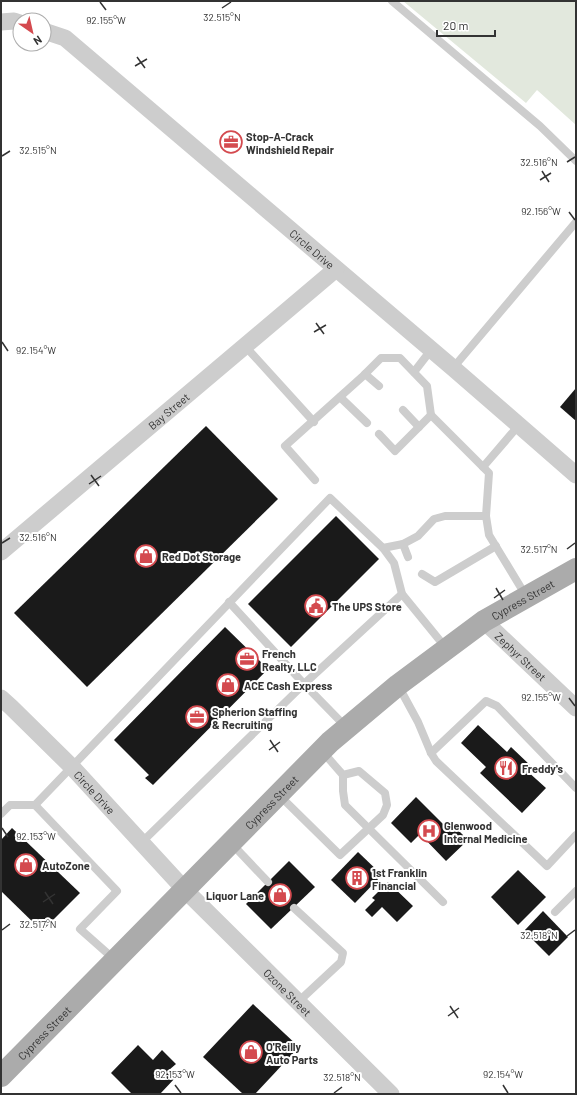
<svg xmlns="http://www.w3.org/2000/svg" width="577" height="1095" font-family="Barlow,sans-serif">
<rect width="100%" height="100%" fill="#fff"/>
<polygon fill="#e2e8dd" points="403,1 576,1 576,125 537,90 526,103"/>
<g fill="#1a1a1a">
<polygon points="576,388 576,421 560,407"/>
<polygon points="206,426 278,499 87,687 14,613"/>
<polygon points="336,516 379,559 291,647 248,604"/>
<polygon points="225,627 264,665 267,662 271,666 153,785 145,778 149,775 114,740"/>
<polygon points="478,725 507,752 511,747 531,766 526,770 546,788 522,813 480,773 486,767 461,743"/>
<polygon points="416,797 448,829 452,824 468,840 446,861 420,834 411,843 391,823"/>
<polygon points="12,828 80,893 42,931 1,891 1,840"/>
<polygon points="358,852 382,875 355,903 331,880"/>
<polygon points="289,861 315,887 271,929 246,904"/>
<polygon points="518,870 546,897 518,925 491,897"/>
<polygon points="388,882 413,906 397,922 382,907 372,917 365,910 375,900 372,898"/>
<polygon points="543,911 568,937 549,956 524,931"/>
<polygon points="253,1004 299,1047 255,1094 243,1094 203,1057"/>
<polygon points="138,1045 153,1060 162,1050 176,1064 169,1070 176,1077 160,1094 132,1094 111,1073"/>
</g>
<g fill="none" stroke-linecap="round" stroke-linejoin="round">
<g stroke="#cdcdcd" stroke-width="8">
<polyline points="392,1 540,126 576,161"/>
<polyline points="245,346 314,422"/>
<polyline points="453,368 576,222"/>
<polyline points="414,372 431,350"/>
<polyline points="365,374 379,386"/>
<polyline points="340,397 367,423"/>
<polyline points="403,410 419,427"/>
<polyline points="379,434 395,451 431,415 489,473 486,516 489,535 526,596"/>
<polyline points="483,467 519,425"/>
<polyline points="315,480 285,446 362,377 381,358 400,358 427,386 431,415"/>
<polyline points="403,544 408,557"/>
<polyline points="383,548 394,563 402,594 446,648"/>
<polyline points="422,574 435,582 496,546"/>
<polyline points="229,602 304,684 346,727"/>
<polyline points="399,687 418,722 431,753 436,761 547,866 576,835"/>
<polyline points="431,753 486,701 497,706 576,788"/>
<polyline points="343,775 343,791 345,805 443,902"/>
<polyline points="279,795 340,855 383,815 387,805 385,793 359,771 343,775 322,751"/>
<polyline points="35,805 117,891 80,929 115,960"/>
<polyline points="1,814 10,805 35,805 330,498 383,548 403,544 418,536 434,519 445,516 486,516"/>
<polyline points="141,843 304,684 402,594"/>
<polyline points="232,844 268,882"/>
<polyline points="294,908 343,953 341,962 298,1002"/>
<polyline points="555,912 576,891"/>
</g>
<g stroke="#cdcdcd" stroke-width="17">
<polyline points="1,22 14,21 20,23"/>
<path id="s1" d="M44,31L65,38L453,368L576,475"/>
<path id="s2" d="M1,552L336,269"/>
<path id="s3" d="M484,621L576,708"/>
<path id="s4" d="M1,698L11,707L72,767L185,890L391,1094"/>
</g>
<path stroke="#ababab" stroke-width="22" id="s5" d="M1,1076L330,742L398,685L484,621L576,569"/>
</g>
<path fill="none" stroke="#333" stroke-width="1.5" d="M100,2L106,10M222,8L231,2M137,57L145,68M135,66L147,59M2,156L10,151M567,162L575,157M542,171L549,182M540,180L551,173M569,212L575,220M316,323L324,334M314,332L326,325M2,342L8,351M91,475L99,486M89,484L101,476M2,543L10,538M567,549L575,543M496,588L503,600M494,598L505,590M569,698L575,706M270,740L278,752M269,750L280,742M2,828L8,837M45,892L53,904M43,902L55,894M2,930L10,924M567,936L575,930M450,1006L458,1018M448,1016L459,1008M175,1085L181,1093M503,1085L508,1093M334,1093L342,1087"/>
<defs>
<g id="office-ring" transform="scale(1.15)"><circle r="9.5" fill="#fff" stroke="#d44a4f" stroke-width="1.5"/><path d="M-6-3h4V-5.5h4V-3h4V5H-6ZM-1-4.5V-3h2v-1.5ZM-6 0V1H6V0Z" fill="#d44a4f"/></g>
<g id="shop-ring" transform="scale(1.15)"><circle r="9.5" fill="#fff" stroke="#d44a4f" stroke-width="1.5"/><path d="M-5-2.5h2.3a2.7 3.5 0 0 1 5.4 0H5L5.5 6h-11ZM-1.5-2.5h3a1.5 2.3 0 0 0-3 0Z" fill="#d44a4f"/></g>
<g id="civic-ring" transform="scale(1.15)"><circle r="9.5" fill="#fff" stroke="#d44a4f" stroke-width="1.5"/><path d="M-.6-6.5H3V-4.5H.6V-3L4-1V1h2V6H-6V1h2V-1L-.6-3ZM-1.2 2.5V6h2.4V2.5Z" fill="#d44a4f"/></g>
<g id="restaurant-ring" transform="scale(1.15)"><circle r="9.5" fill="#fff" stroke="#d44a4f" stroke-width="1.5"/><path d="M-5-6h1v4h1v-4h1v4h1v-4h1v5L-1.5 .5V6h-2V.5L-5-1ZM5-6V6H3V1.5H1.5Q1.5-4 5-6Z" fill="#d44a4f"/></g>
<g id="hospital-ring" transform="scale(1.15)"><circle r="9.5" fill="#fff" stroke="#d44a4f" stroke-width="1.5"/><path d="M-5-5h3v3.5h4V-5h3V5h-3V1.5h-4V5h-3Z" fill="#d44a4f"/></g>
<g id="building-ring" transform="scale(1.15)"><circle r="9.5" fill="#fff" stroke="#d44a4f" stroke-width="1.5"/><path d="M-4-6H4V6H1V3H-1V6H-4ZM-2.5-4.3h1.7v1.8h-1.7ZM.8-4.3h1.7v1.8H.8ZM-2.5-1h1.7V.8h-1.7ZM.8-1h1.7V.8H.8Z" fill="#d44a4f"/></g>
</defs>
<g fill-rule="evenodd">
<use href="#office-ring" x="231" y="142"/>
<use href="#shop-ring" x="146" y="556"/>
<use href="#civic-ring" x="316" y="606"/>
<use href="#office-ring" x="247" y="659"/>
<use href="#shop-ring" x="228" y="685"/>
<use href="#office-ring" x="197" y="717"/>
<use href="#restaurant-ring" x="506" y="768"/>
<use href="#hospital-ring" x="429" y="831"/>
<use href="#shop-ring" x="26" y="865"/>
<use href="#building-ring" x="357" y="878"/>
<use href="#shop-ring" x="280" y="895"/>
<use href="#shop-ring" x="251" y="1052"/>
</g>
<g text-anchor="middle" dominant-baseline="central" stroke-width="4" stroke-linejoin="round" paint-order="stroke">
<g font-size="11" font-weight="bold" fill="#333" stroke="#fff" text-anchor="start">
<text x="246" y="136">Stop-A-Crack<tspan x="246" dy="13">Windshield Repair</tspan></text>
<text x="162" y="556">Red Dot Storage</text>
<text x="332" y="606">The UPS Store</text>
<text x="262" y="653">French<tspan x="262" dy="13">Realty, LLC</tspan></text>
<text x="244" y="685">ACE Cash Express</text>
<text x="212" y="711">Spherion Staffing<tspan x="212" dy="13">&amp; Recruiting</tspan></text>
<text x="522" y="768">Freddy's</text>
<text x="444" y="825">Glenwood<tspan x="444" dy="13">Internal Medicine</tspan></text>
<text x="42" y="865">AutoZone</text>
<text x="372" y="872">1st Franklin<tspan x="372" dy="13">Financial</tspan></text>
<text x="264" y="895" text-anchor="end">Liquor Lane</text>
<text x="266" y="1046">O'Reilly<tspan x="266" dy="13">Auto Parts</tspan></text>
</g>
<g font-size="11" fill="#333" stroke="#fff">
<text stroke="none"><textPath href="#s1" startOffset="347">Circle Drive</textPath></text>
<text stroke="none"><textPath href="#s2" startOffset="219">Bay Street</textPath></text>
<text stroke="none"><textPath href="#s5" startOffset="709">Cypress Street</textPath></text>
<text stroke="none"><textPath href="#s3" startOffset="51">Zephyr Street</textPath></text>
<text stroke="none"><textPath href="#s4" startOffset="133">Circle Drive</textPath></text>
<text stroke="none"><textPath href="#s5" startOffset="385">Cypress Street</textPath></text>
<text stroke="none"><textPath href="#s4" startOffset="411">Ozone Street</textPath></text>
<text stroke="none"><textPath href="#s5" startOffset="61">Cypress Street</textPath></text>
</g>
</g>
<g font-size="10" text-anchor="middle" fill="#333" stroke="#fff" stroke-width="4" stroke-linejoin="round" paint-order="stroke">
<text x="222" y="21">32.515°N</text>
<text x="106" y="24">92.155°W</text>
<text x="38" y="154">32.515°N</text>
<text x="539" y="166">32.516°N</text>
<text x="541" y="215">92.156°W</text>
<text x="36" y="354">92.154°W</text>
<text x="38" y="541">32.516°N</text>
<text x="539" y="553">32.517°N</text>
<text x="541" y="701">92.155°W</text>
<text x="36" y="840">92.153°W</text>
<text x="38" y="928">32.517°N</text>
<text x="539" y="939">32.518°N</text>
<text x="175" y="1078">92.153°W</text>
<text x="503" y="1078">92.154°W</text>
<text x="342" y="1081">32.518°N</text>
</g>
<rect width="577" height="1095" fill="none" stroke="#333333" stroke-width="4"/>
<g transform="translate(32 32) rotate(146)"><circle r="19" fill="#ffffff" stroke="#adadad"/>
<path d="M0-3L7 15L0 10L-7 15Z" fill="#d44a4f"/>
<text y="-6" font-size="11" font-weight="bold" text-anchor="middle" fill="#333333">N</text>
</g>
<path d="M437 30v6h58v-6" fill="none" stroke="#333333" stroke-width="2"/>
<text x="443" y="30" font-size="12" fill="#333333" stroke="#ffffff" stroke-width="3" paint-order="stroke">20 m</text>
</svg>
